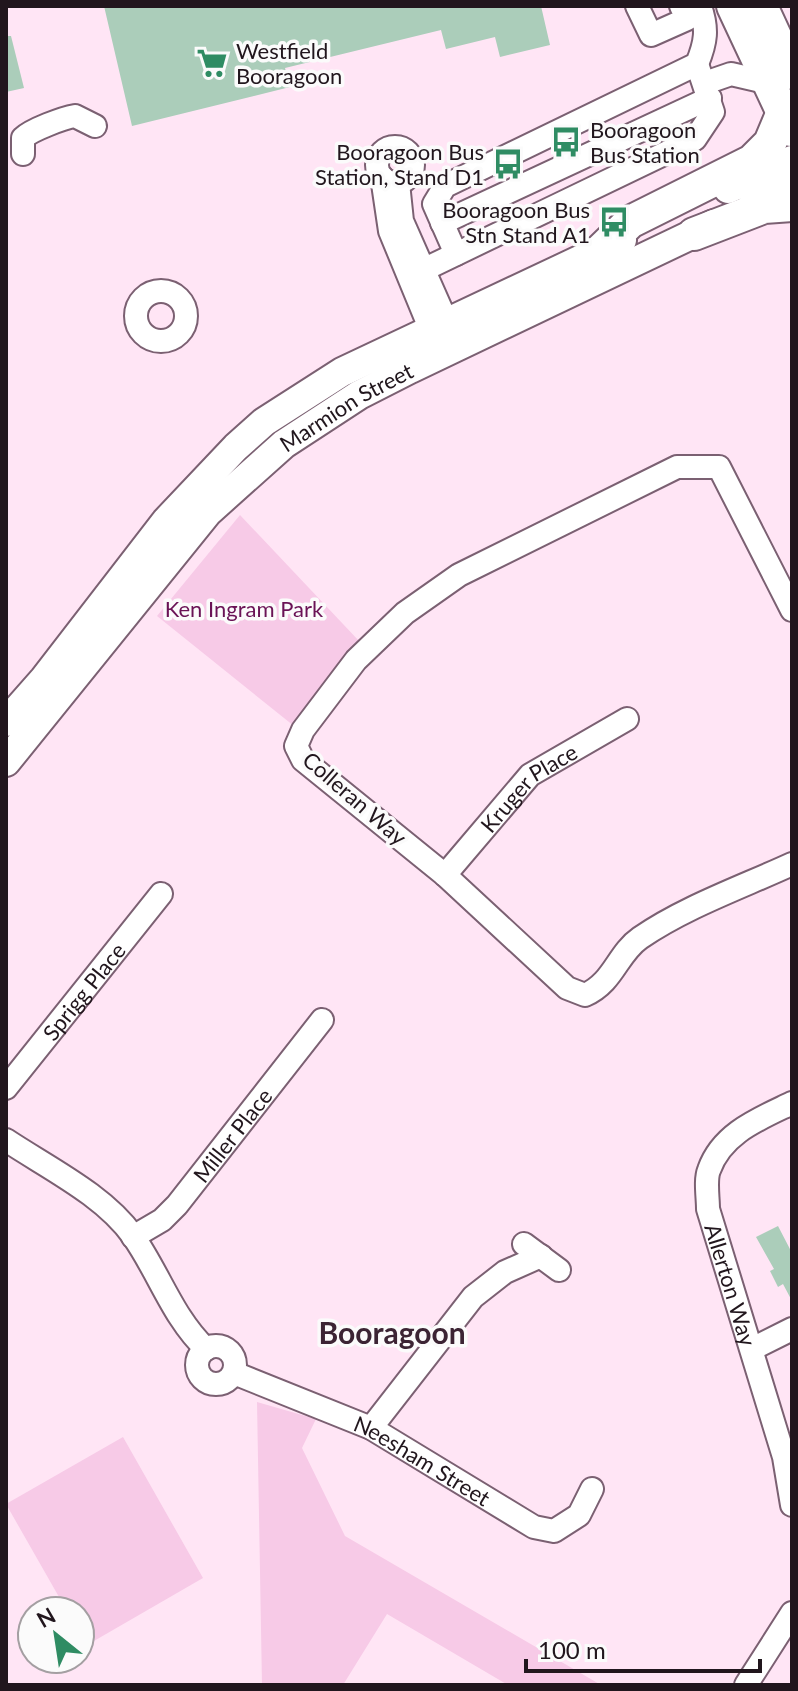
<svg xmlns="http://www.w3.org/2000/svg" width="798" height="1691" font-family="Lato,sans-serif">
<rect width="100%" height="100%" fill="#ffe5f5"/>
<g fill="#f7cae7">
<polygon points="240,515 360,642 294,726 157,616"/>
<polygon points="257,1402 316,1419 302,1448 345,1536 601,1685 508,1685 387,1614 343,1685 262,1685"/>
<polygon points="123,1437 203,1578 87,1645 80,1633 80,1611 67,1611 6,1504"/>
</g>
<g fill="#abcdba">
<polygon points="104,6 541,6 550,45 500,57 495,37 446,49 441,30 285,68 290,87 132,126"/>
<polygon points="6,36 11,36 24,88 6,92"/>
<polygon points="778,1226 792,1253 792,1301 783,1284 778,1287 770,1271 774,1269 756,1237"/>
</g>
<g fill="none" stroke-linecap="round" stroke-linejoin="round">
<g stroke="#7b6072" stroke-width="26">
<g id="minor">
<polyline points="637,6 651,35 687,19 681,6"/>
<polyline points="705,83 731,74 770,83"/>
<circle cx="395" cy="165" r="18"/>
<path d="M23,154V138C31,130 63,118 75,116L95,126"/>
<polyline points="382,177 390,231 437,345"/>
<polyline points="398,183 402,221 452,334"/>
<polyline points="442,223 710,98"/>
<path d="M456,254L434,204L445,186L697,64C706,42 708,29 700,6"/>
<polyline points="423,270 695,139 713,112 697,64"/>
<circle cx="161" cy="316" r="25"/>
<path d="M792,610L719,467H677L459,575L405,613L356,660L303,730L296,746L303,760L445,875L567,988L585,995C614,982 617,954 640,938C685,907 742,887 792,864"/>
<path id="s1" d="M445,875L530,775L627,719"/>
<path id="s2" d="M6,1088L161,894"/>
<path id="s3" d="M792,1103C759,1119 722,1133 709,1170C705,1180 708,1197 708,1209L784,1457L792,1505"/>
<path d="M6,1140C48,1168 104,1195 133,1236C159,1273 173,1318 206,1349"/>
<path id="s4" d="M133,1237L162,1220L177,1205L322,1020"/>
<polyline points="524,1244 559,1270"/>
<circle cx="216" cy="1365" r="19"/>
<polyline points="752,1349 792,1329"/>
<path id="s5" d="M234,1373L371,1428L534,1527L554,1531L579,1515L592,1489"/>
<polyline points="371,1428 473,1297 505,1272 541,1256"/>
<polyline points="746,1685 792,1613"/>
</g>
</g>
<g stroke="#7b6072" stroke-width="32">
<g id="major">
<polyline points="728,189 792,160"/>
<polyline points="752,206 792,187"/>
<polyline points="6,722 44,679 166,521 236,447 264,422 342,372 622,240"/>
<path id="s6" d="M6,762L208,512L284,444L359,395L410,369L714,224"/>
</g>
</g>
<g stroke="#7b6072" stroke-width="36">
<g id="highway">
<polyline points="733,6 791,130"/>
<polyline points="761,6 792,73"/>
<polyline points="694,234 764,207 792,205"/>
<polyline points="601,250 630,222 752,161 770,143 783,112"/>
</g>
</g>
<use href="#minor" stroke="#fff" stroke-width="22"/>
<use href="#major" stroke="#fff" stroke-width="28"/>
<use href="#highway" stroke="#fff" stroke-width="32"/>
</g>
<defs>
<g id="supermarket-bare" transform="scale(2.4)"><path d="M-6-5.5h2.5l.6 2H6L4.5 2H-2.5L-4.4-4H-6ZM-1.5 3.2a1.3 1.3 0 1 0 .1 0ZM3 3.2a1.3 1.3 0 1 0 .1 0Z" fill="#2f8c63" stroke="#fbfbfb" stroke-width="2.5" paint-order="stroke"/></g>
<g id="bus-bare" transform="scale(2.4)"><path d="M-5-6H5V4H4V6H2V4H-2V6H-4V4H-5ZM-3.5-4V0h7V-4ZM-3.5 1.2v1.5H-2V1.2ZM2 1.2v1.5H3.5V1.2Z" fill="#2f8c63" stroke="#fbfbfb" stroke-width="2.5" paint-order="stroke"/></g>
</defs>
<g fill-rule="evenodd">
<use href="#supermarket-bare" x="212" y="63"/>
<use href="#bus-bare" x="566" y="142"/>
<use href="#bus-bare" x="508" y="164"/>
<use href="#bus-bare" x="614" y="222"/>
</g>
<g text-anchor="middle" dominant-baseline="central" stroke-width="7" stroke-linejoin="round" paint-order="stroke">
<g font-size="22" fill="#21161d" stroke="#fbfbfb" text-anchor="start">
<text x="236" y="50">Westfield<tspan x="236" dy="25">Booragoon</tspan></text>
<text x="590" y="129">Booragoon<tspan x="590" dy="25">Bus Station</tspan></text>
<text x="484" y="151" text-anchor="end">Booragoon Bus<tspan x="484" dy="25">Station, Stand D1</tspan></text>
<text x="590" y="209" text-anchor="end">Booragoon Bus<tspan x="590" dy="25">Stn Stand A1</tspan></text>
</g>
<g font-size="22" fill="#21161d" stroke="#fbfbfb">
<text stroke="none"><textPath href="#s6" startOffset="496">Marmion Street</textPath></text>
<text stroke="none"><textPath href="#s1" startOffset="122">Kruger Place</textPath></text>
<text transform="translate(355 798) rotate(41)">Colleran Way</text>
<text stroke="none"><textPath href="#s2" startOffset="124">Sprigg Place</textPath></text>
<text stroke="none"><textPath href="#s4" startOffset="144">Miller Place</textPath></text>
<text stroke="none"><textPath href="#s3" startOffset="228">Allerton Way</textPath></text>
<text stroke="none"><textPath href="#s5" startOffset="208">Neesham Street</textPath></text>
</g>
<g font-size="22" fill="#6a1356" stroke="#fbfbfb">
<text x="244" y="608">Ken Ingram Park</text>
</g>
<g font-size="30" font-weight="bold" fill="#3c2434" stroke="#fbfbfb">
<text x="392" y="1332">Booragoon</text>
</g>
</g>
<rect width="798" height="1691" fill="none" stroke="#21161d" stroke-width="16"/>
<g transform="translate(56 1635) rotate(330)"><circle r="38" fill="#fbfbfb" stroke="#a49fa2" stroke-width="2"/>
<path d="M0-6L14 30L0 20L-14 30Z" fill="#2f8c63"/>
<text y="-12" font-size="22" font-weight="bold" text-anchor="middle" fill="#21161d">N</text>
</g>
<path d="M526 1659v12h234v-12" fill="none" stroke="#21161d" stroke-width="4"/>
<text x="538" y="1659" font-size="24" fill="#21161d" stroke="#fbfbfb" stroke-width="6" paint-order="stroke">100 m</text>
</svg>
